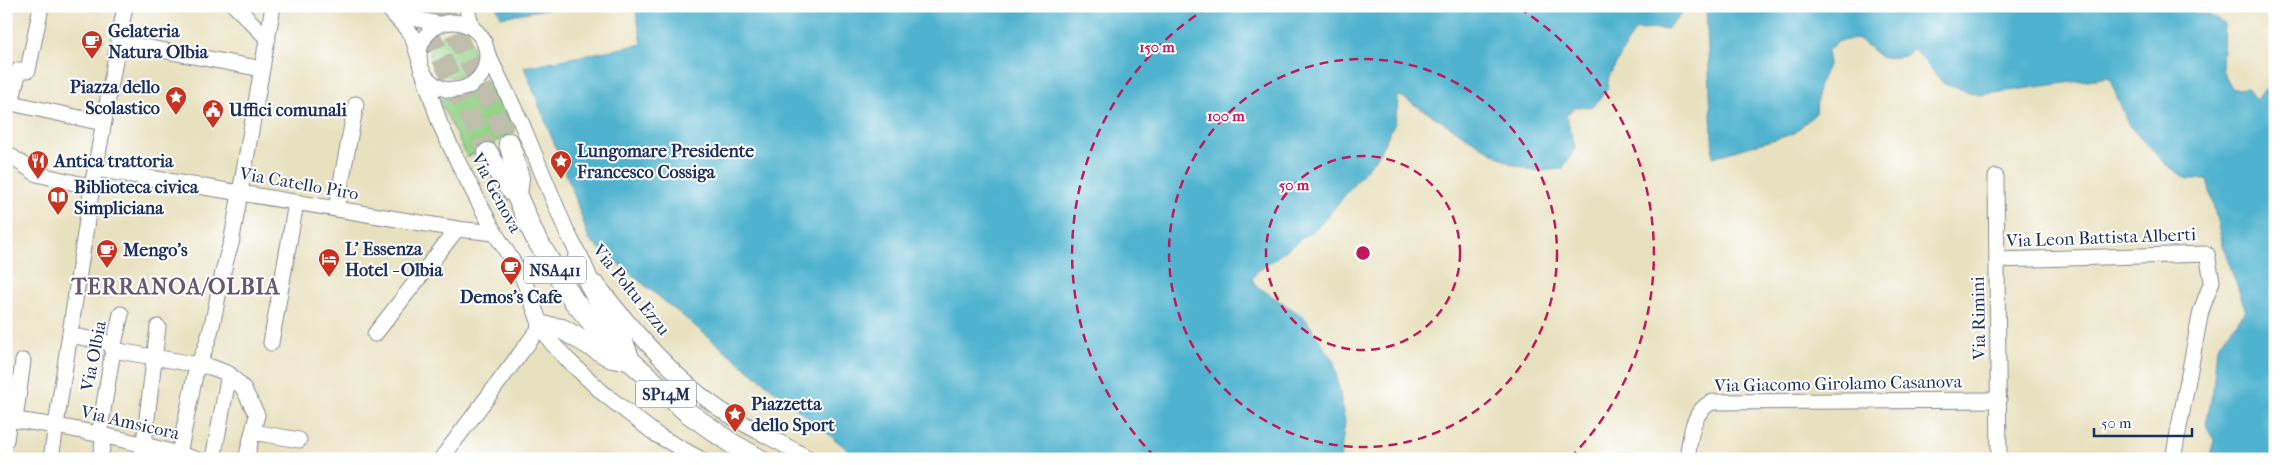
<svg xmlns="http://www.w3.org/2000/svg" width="2281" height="465" font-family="'IM FELL French Canon',serif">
<rect width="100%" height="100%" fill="#fff"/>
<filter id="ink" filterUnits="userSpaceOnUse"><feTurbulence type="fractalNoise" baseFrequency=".02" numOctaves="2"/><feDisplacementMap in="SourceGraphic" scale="10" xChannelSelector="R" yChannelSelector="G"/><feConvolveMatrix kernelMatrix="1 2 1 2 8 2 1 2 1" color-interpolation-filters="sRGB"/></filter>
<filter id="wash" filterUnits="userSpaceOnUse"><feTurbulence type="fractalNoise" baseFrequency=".0096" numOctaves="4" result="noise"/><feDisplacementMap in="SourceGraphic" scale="20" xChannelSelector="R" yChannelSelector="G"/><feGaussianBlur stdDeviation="1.12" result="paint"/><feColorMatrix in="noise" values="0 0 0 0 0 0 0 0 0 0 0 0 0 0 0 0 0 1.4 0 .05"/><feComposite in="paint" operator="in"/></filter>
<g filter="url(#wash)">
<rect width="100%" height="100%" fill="#e8e1bf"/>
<g fill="#95d389" stroke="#588174">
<path d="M394,6H451L450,9C428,20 416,13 394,6Z"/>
<circle cx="452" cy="55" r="22"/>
<path d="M490,78L515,132L467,157L439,99C462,98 473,95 490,78Z"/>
</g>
<g fill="#50b3cf" stroke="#367196">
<polygon points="496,6 562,6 501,17"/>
<polygon points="635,6 1687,6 1667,29 1635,30 1609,76 1607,89 1593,107 1576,107 1566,115 1575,149 1562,169 1536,171 1511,164 1399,95 1395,123 1378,155 1321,224 1257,272 1252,278 1255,285 1304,317 1334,362 1345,422 1340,459 859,459 589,240 574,194 524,67 642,44"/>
<polygon points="1706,6 2190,6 2191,12 2209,15 2224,24 2222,70 2232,89 2247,88 2256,100 2269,86 2275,91 2275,455 2258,459 2209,459 2214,441 2206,424 2213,390 2217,346 2246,311 2223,246 2207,179 2187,179 2165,164 2129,126 2109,77 1979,95 1944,84 1913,48 1906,56 1882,58 1859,39 1838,41 1827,51 1829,63 1818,87 1816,113 1793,134 1713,157"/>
</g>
</g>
<g filter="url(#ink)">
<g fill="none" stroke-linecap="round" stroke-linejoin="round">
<g stroke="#bfbdac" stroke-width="20" stroke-dasharray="20 10" stroke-linecap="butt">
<polyline points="412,6 422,18 488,153"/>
<polyline points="442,6 509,143"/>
</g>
<g stroke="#82888e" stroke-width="17">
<g id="minor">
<polyline points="235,6 268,39"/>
<polyline points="466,6 472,27"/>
<polyline points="387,7 412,35 418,55"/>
<polyline points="393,10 408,17 439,24"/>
<polyline points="40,12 28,70 19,70 11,103 103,123"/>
<circle cx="453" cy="56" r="34"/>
<polyline points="118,42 262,69"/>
<polyline points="487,53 521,122 566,230 584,265"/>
<polyline points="424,75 440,124 459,164 495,233 523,278 541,326 551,342 568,360 604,394 657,435 700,459"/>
<polyline points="6,153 37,174 92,187"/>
<polyline points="96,169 457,229 495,233"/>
<polyline points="1996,177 1999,459"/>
<polyline points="336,209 356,104"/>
<polyline points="1997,260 2207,254 2212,281 2201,311 2173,459"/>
<path d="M597,284C633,330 679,384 729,415C755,431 783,443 809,459"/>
<polyline points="375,334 457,229"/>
<polyline points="70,335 114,344"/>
<polyline points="271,343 296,203"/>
<polyline points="113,350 211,367 229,374 243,388 257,415 246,459"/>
<path d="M6,419C70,426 134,441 195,459"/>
<polyline points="15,420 23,361"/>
<polyline points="253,432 299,440"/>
<polyline points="99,435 114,344 121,314"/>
<polyline points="6,440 9,419"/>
<polyline points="51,459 92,187 125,6"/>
<polyline points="100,459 104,436"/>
<polyline points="142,459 158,327"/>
<path d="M178,459L197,365C216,335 217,281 231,244L273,6"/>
<polyline points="213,459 229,374"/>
<polyline points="441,459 541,326"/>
<path d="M1687,459C1690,439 1692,409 1713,402L1999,400"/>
</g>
</g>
<g stroke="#82888e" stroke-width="22">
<g id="major">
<polyline points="509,143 519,178 517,196"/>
<polyline points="488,153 504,182 517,196 535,237 574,301 604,337 687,412 731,443 759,459"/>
<polyline points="578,257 592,289 621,337 628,355"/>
<polyline points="541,326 562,329 612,358 618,359"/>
</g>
</g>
<use href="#minor" stroke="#fff" stroke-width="15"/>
<use href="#major" stroke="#fff" stroke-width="20"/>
</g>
</g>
<g fill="none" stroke="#c2185b" stroke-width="2.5" stroke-dasharray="9 6">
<circle cx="1363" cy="253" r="97"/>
<circle cx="1363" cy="253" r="194"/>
<path d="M1155 457A291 291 0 0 1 1207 8M1519 8A291 291 0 0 1 1571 457"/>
</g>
<defs>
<g id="cafe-pin" transform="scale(1.125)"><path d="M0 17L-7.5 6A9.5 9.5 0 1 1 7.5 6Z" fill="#c8321e" stroke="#fff"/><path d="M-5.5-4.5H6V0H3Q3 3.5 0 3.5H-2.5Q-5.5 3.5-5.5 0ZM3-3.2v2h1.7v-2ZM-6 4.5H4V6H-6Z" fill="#fff"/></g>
<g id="sight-pin" transform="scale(1.125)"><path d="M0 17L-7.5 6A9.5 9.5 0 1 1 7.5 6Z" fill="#c8321e" stroke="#fff"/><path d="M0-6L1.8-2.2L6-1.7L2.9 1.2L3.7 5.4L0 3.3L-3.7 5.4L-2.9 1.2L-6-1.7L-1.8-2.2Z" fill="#fff"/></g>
<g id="civic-pin" transform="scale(1.125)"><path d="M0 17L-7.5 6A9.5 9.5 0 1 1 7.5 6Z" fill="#c8321e" stroke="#fff"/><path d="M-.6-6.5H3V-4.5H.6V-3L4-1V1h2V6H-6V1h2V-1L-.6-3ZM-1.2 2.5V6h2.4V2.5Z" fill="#fff"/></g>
<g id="restaurant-pin" transform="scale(1.125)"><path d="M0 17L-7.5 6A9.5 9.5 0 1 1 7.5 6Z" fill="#c8321e" stroke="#fff"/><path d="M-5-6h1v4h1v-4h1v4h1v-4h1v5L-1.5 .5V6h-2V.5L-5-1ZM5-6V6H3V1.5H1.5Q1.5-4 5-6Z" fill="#fff"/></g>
<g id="library-pin" transform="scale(1.125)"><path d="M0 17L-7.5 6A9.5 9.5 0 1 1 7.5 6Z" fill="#c8321e" stroke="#fff"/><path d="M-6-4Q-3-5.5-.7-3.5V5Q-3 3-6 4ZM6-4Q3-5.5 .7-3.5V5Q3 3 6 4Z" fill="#fff"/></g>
<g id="hotel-pin" transform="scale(1.125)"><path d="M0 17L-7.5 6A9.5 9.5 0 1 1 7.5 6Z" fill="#c8321e" stroke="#fff"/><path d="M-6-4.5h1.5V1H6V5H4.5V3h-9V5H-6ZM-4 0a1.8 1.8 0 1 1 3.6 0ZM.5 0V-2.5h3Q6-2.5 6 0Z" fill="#fff"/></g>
</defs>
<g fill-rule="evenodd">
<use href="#cafe-pin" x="92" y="41"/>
<use href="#sight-pin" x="176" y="97"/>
<use href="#civic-pin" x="213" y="110"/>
<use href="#restaurant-pin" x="38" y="161"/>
<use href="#sight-pin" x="561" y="161"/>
<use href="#library-pin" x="58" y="197"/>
<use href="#cafe-pin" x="107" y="250"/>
<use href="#hotel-pin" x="329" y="259"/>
<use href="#cafe-pin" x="511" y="267"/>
<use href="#sight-pin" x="735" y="414"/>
</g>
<g text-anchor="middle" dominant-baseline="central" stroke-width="4" stroke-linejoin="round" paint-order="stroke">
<g fill="#fff" stroke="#5f6d8e" stroke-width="1">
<rect x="524" y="256.5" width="62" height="27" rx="4"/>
<rect x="636" y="380.5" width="60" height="27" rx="4"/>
</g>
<g font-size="16" font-weight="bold" fill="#1b2f5e">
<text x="555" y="270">NSA411</text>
<text x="666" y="394">SP14M</text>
</g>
<g font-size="18" font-weight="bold" fill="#1b2f5e" stroke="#fff" text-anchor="start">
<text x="108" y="31">Gelateria<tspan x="108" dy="21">Natura Olbia</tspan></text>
<text x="160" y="87" text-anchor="end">Piazza dello<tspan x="160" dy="21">Scolastico</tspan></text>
<text x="229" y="110">Uffici comunali</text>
<text x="577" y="151">Lungomare Presidente<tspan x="577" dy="21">Francesco Cossiga</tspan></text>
<text x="54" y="161">Antica trattoria</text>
<text x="74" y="187">Biblioteca civica<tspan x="74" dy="21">Simpliciana</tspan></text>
<text x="345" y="249">L' Essenza<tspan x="345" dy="21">Hotel - Olbia</tspan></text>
<text x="123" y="250">Mengo's</text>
<text x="511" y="297" text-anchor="middle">Demos's Cafe</text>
<text x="751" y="404">Piazzetta<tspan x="751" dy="21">dello Sport</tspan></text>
</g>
<g font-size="18" fill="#1b2f5e" stroke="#fff">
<text transform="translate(299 184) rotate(10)">Via Catello Piro</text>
<text transform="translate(496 193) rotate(62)">Via Genova</text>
<text transform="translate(2101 238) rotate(-2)">Via Leon Battista Alberti</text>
<text transform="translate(631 290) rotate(51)">Via Poltu Ezzu</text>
<text transform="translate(1979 318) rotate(-91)">Via Rimini</text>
<text transform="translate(94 356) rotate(-79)">Via Olbia</text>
<text transform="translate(1838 384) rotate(-1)">Via Giacomo Girolamo Casanova</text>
<text transform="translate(130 423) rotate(13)">Via Amsicora</text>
</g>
<g font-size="22" font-weight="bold" letter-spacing="1" fill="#675871" stroke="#fff">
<text x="176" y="287">TERRANOA/OLBIA</text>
</g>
</g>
<circle cx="1363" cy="253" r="8" fill="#c2185b" stroke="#fff" stroke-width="2.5"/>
<g font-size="15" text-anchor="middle" font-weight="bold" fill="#c2185b" stroke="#fff" stroke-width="4" stroke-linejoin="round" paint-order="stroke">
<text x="1157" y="52">150 m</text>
<text x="1226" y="121">100 m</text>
<text x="1294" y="190">50 m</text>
</g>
<rect width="2281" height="465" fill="none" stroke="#fff" stroke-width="25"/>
<path d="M2094 428v8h98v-8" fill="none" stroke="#1b2f5e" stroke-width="2.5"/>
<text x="2101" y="428" font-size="15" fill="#1b2f5e" stroke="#ffffff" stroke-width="4" paint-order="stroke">50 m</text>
</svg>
